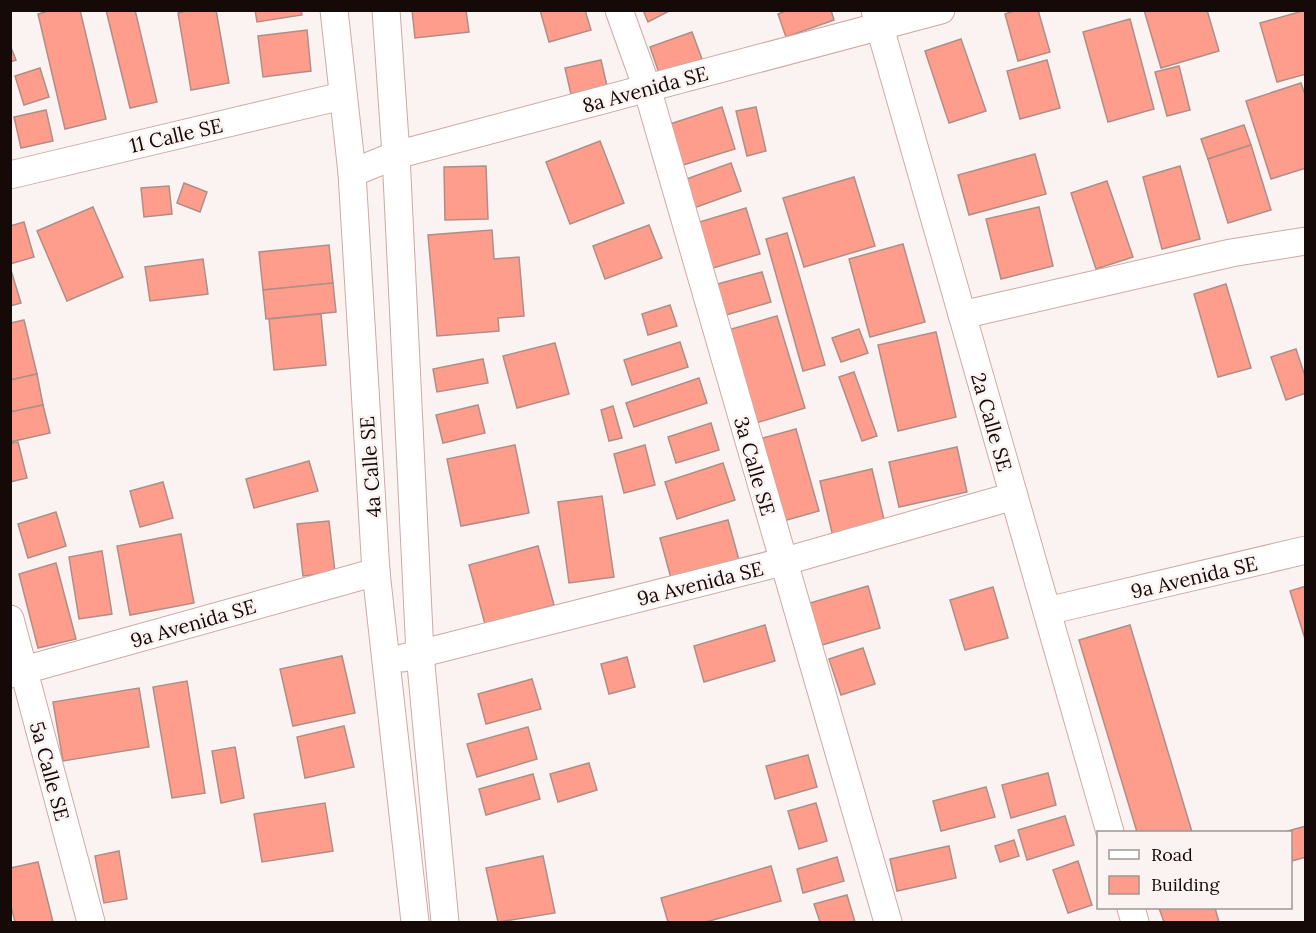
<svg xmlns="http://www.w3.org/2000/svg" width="1316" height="933" font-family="Lora,serif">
<rect width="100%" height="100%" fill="#fbf3f2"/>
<g fill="#fe9d8b" stroke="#b08e87" stroke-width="1.5">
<polygon points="52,10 80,10 106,119 65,129 38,14"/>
<polygon points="106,10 135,10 157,102 130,108"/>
<polygon points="191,10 216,10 229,83 191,90 178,13"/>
<polygon points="255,10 301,10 302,15 257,22"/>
<polygon points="412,10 466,10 469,32 415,38"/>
<polygon points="540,10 585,10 591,30 549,42"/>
<polygon points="643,10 671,10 648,22"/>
<polygon points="788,10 831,10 834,20 786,37 778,14"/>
<polygon points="1017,10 1038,10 1050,52 1018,61 1005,14"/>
<polygon points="1144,10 1207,10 1219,51 1161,68"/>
<polygon points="1306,10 1306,74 1277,82 1260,23"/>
<polygon points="1130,19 1154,109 1108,122 1083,32"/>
<polygon points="307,30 311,71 263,77 258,36"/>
<polygon points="692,32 702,59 659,73 650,47"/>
<polygon points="961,39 986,111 949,123 925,51"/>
<polygon points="10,45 16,60 10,62"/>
<polygon points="601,60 607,86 571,94 565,68"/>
<polygon points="1047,60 1060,108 1020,119 1007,71"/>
<polygon points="1179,66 1190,110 1167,116 1155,72"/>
<polygon points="40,68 49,97 24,105 15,76"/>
<polygon points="1301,83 1306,98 1306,168 1271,179 1246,101"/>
<polygon points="722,107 735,149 683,165 670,124"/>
<polygon points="756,107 766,151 747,156 736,111"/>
<polygon points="46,110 53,141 21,148 14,117"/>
<polygon points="1244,125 1251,145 1208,159 1201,139"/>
<polygon points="600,141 624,203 570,224 546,162"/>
<polygon points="1251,145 1271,210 1228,223 1208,159"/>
<polygon points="1035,154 1046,194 969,215 958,175"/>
<polygon points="731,163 741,191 691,209 681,181"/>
<polygon points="486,166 488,219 445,220 444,167"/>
<polygon points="1180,166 1200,239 1162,249 1143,177"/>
<polygon points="854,177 875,246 804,267 783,198"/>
<polygon points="1107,181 1133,257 1096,269 1071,193"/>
<polygon points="184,183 207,192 200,212 177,203"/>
<polygon points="169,186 172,214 144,217 141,188"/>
<polygon points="93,207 123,277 67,301 37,231"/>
<polygon points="1039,207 1053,266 1001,279 986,219"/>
<polygon points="746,208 760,254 706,270 693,224"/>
<polygon points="24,222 34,257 10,264 10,226"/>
<polygon points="649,225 662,258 605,279 593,246"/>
<polygon points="492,230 494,259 519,257 524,316 498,318 499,331 437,336 428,235"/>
<polygon points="787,233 825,365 803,371 766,239"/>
<polygon points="903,244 925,322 870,337 849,259"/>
<polygon points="329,245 333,283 263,290 259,252"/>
<polygon points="203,259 208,294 150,301 145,267"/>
<polygon points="10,267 21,303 10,306"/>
<polygon points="762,272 771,302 719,317 710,286"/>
<polygon points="333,283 336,312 266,319 263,290"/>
<polygon points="1226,284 1251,368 1218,377 1194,294"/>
<polygon points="670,305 677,326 648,335 642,314"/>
<polygon points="321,314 326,365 274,370 269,319"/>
<polygon points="777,316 805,408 756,423 728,330"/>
<polygon points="24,320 37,374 10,380 10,323"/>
<polygon points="859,329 868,353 841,362 832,338"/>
<polygon points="936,332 956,417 898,431 878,345"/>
<polygon points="680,342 688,367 632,385 624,360"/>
<polygon points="555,343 569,394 517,408 503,356"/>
<polygon points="1296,349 1306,379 1306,393 1286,400 1271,357"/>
<polygon points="483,359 488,383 437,392 433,369"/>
<polygon points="854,372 877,436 862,441 839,377"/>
<polygon points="37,374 43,405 10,412 10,380"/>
<polygon points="699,378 707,403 634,427 626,403"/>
<polygon points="43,405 50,433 10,442 10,412"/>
<polygon points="478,405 485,433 443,443 436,415"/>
<polygon points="613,406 622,438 609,441 601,410"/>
<polygon points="711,423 719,450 676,463 668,437"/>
<polygon points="796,429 819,511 776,523 752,441"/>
<polygon points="18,442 27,478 10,482 10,443"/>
<polygon points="515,445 529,513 461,526 447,459"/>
<polygon points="645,445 655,485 624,493 614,454"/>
<polygon points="957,447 967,492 899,507 889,462"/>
<polygon points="309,461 318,491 254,508 246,479"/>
<polygon points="723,463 735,500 677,519 665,482"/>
<polygon points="872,469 885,524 833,537 820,481"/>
<polygon points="163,482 173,518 140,527 130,491"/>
<polygon points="602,496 614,577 569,583 558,502"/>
<polygon points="56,512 66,546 28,558 18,524"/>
<polygon points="728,520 739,560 671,578 660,538"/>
<polygon points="329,521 335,572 303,576 297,524"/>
<polygon points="181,534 194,603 130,615 117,546"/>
<polygon points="538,546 554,605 485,624 469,565"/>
<polygon points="102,551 112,614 79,619 69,557"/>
<polygon points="56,563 76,639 38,648 19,574"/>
<polygon points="868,586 880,628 822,645 810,603"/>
<polygon points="1306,586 1306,642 1290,591"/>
<polygon points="993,587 1008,638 965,650 950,600"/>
<polygon points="765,625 775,661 704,682 694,646"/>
<polygon points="1130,625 1192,832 1137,832 1079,640"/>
<polygon points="863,648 875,684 841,695 829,659"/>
<polygon points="342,656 355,713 293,726 280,669"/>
<polygon points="627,657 635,687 609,694 601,664"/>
<polygon points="532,679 541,709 486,724 478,694"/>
<polygon points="187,681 205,793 172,798 153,687"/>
<polygon points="139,688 149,747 63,761 53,702"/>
<polygon points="344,726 354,767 305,778 297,737"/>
<polygon points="528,727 537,759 477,777 467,744"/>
<polygon points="235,747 244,798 221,803 212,751"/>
<polygon points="808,755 817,787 775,799 766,766"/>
<polygon points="589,763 597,790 558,802 550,774"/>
<polygon points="1048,773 1056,805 1011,818 1002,785"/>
<polygon points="533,774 540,799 486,815 479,789"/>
<polygon points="986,787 995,817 941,831 933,801"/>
<polygon points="325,803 333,851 262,862 254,814"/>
<polygon points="816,803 827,841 799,849 788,811"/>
<polygon points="1065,816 1074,845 1027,860 1018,830"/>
<polygon points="1306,826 1306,857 1292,861 1290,832 1284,832"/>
<polygon points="1014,840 1019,856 1000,862 995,846"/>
<polygon points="949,846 956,878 897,891 890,859"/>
<polygon points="119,851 127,899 104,903 95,856"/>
<polygon points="543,856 555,913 498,922 486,868"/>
<polygon points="837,857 844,881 803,893 797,869"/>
<polygon points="1078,861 1092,905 1068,913 1053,870"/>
<polygon points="38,862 53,922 15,922 10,902 10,868"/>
<polygon points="771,866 781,901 706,922 668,922 661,898"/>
<polygon points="847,895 855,922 820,922 814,904"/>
<polygon points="1159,908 1215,908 1219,922 1164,922"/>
</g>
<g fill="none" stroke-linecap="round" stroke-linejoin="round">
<g stroke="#cdaaa3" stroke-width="29">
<g id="street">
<polyline points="334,10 352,173 376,572 415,922"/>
<polyline points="386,10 396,155 420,654 445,922"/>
<polyline points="619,10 647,88 888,922"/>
<polyline points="875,10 1110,832"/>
<polyline points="352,173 396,155 941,10"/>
<polyline points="10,175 342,96"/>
<polyline points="962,315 1231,253 1306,241"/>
<polyline points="1047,611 1306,550"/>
<polyline points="10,619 91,922"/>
<polyline points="403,658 782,562 1014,496"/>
<polyline points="10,674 376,572"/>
<polyline points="1131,908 1135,922"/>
</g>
</g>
<use href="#street" stroke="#fff" stroke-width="27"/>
</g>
<g text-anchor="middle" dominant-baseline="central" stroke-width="5" stroke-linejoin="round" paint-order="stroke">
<g font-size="20" fill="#160a08" stroke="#fbf3f2">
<text transform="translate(645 89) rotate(-15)">8a Avenida SE</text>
<text transform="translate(176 135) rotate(-13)">11 Calle SE</text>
<text transform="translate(992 422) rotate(74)">2a Calle SE</text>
<text transform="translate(755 466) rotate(74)">3a Calle SE</text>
<text transform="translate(370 467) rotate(-94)">4a Calle SE</text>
<text transform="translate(1194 577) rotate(-13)">9a Avenida SE</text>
<text transform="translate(700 583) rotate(-14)">9a Avenida SE</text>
<text transform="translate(193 623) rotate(-16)">9a Avenida SE</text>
<text transform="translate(50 771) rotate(75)">5a Calle SE</text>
</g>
</g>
<rect width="1316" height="933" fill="none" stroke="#160a08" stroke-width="24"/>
<rect x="1097" y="831" width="195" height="78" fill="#fbf3f2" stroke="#9f9694" stroke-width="1.5"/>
<rect x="1109" y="850" width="30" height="9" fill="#ffffff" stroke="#9f9694" stroke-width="1.5"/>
<text x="1151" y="861" font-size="18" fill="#160a08">Road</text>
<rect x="1109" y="876" width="30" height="18" fill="#fe9d8b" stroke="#9f9694" stroke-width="1.5"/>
<text x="1151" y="891" font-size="18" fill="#160a08">Building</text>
</svg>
